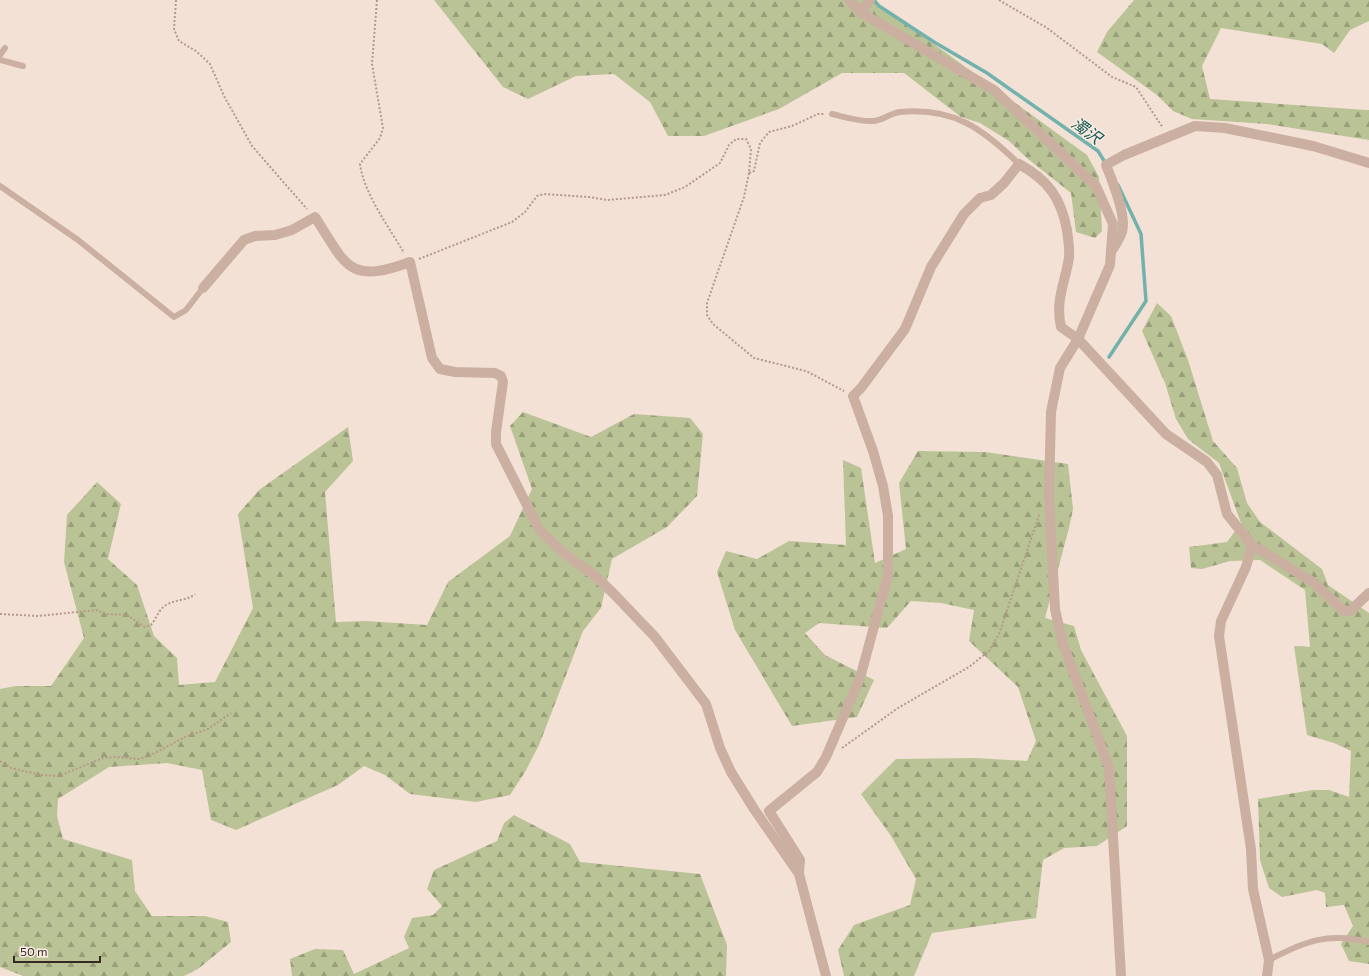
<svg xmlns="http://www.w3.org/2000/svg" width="1369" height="976" font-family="Commissioner,'Noto Sans JP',sans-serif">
<defs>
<pattern id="forest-firs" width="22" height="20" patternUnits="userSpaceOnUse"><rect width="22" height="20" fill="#bac395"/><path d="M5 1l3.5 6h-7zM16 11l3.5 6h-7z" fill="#989e79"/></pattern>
</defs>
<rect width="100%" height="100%" fill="#f3e1d6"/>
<g fill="url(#forest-firs)">
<polygon points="434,0 873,0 1087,155 1099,177 1102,231 1095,238 1076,232 1071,193 1028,159 1009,141 980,123 961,117 904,73 842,73 779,109 704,136 668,136 650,102 614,74 576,76 528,99 503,87"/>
<polygon points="1134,0 1369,0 1369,21 1350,30 1334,53 1322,44 1221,28 1202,66 1210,99 1366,110 1369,110 1369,140 1267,124 1192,119 1173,111 1157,95 1097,52 1107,32"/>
<polygon points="1157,303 1171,316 1188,360 1213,441 1237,468 1247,503 1260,522 1322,569 1328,585 1369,613 1369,964 1349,961 1341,944 1353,926 1344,905 1326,907 1325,893 1317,890 1282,897 1269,888 1260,860 1258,799 1313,790 1329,790 1349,797 1351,751 1334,743 1307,735 1294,646 1310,647 1305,590 1260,560 1230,561 1202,569 1191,568 1189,547 1227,542 1241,523 1219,463 1188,439 1176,419 1165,383 1142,331"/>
<polygon points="523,412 591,437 634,414 690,418 703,434 697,496 667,527 612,559 601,608 583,631 539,745 525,772 510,795 476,802 410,794 385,775 364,766 338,785 236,830 211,820 202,770 167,763 109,767 58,799 57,816 63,839 132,860 135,891 152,916 205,916 228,922 231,942 198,969 184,976 23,976 0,967 0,689 16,686 51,686 84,638 64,562 67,515 97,482 121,504 108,559 137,585 154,636 177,658 179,685 215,682 253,608 238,514 259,490 348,427 353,461 325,492 336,622 366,621 427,625 448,582 510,536 532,489 510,426"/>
<polygon points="918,451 985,452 1068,464 1073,509 1069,528 1045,618 1074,626 1081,650 1127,736 1127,826 1097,846 1064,848 1043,860 1036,918 932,933 914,976 844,976 838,950 854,925 910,905 916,879 891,836 861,794 896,759 975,758 1027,761 1036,741 1018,687 969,641 974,610 941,603 911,601 887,628 819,623 805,633 825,655 874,680 857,717 792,726 735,630 717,572 726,551 757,559 789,541 846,545 843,460 861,468 875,563 906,549 899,483"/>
<polygon points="514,815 570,844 580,862 700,874 727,945 726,976 292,976 290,959 315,949 343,950 354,974 409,948 404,937 412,918 433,915 442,906 427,889 434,870 497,841 504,823"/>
</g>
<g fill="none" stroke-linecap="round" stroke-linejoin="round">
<g stroke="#73b2ac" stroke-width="3.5">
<polyline points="874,0 879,6 934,42 987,73 1098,151 1106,164"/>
<polyline points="1109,357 1146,301 1141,234 1118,185"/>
</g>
<g stroke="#b7988c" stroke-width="2" stroke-dasharray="2 2" stroke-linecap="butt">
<polyline points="176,0 174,29 179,41 196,51 210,64 224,96 252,146 307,209"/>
<path d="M377,0L372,64L383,128L380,138L360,164C364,194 389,227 404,253"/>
<polyline points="999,0 1047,28 1112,77 1136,87 1163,128"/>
<polyline points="749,173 754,171 760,143 769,132 792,126 818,114 824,114"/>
<polyline points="419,259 512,222 525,212 537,196 544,194 589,197 607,200 665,195 685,187 720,163 729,145 736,139 746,139 751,149 749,173 744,197 707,303 707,315 713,324 754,358 806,371 844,391"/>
<path d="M0,614L38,616L97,610L106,614L127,615L145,627L151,625C156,619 159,609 166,605C176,599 187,601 195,594"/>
<polyline points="842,748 898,708 969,667 989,651 999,634 1039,515"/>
<polyline points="0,761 11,768 41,775 59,776 103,758 114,757 139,759 149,756 185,737 208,729 231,713"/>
</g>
<g stroke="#cbafa1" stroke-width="6">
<polyline points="0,55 5,48"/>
<polyline points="0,60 23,66"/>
<path d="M832,114C845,117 860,122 874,121C883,120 891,113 900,112C954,107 983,129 1019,164"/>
<polyline points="0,186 78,240 174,317 186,310 203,288"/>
<path d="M1269,960C1305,941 1328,932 1369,942"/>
</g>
<g stroke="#cbafa1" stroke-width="10">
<polyline points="849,0 860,12 994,90 1096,186 1113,224 1110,265 1078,339 1060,368 1051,412 1049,497 1055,609 1063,644 1109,767 1121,976"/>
<polyline points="860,12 870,0"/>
<path d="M1113,249C1116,244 1120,238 1122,232C1127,216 1112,180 1106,165L1124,155L1195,126L1225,128L1313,146L1369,163"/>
<path d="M203,288L244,240L255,236L275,235L292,230L315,217C346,265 348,285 410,262L432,358L440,369L455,372L495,373L501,376L503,382L496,432V444L539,529L561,551L594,575L613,593L655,637L706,704L720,748L731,772L754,809L799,874"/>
<polyline points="1252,545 1246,567 1221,621 1219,636 1251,849 1253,889 1269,960 1267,976"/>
<path d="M826,976L799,874L800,860L769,811L817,772L826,757L860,678L888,575V516L883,486L873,451L853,396L861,388L905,329L931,267L964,214L980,198L991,195L1004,183L1019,164C1048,180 1061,198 1067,230C1068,240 1070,248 1069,258C1065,283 1055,300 1061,327L1078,339L1166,434L1207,462L1217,475L1227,514L1252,545L1313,582L1344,611H1350L1369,593"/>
</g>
</g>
<g text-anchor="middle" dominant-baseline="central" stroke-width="3" stroke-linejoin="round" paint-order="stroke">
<g font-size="16" font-style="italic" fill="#175a54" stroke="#faece2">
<text transform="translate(1087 130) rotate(36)">濁沢</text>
</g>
</g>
<path d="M14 956v6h86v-6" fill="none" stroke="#352825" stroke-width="2"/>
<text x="20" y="956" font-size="12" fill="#352825" stroke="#faece2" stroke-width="3" paint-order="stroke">50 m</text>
</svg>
